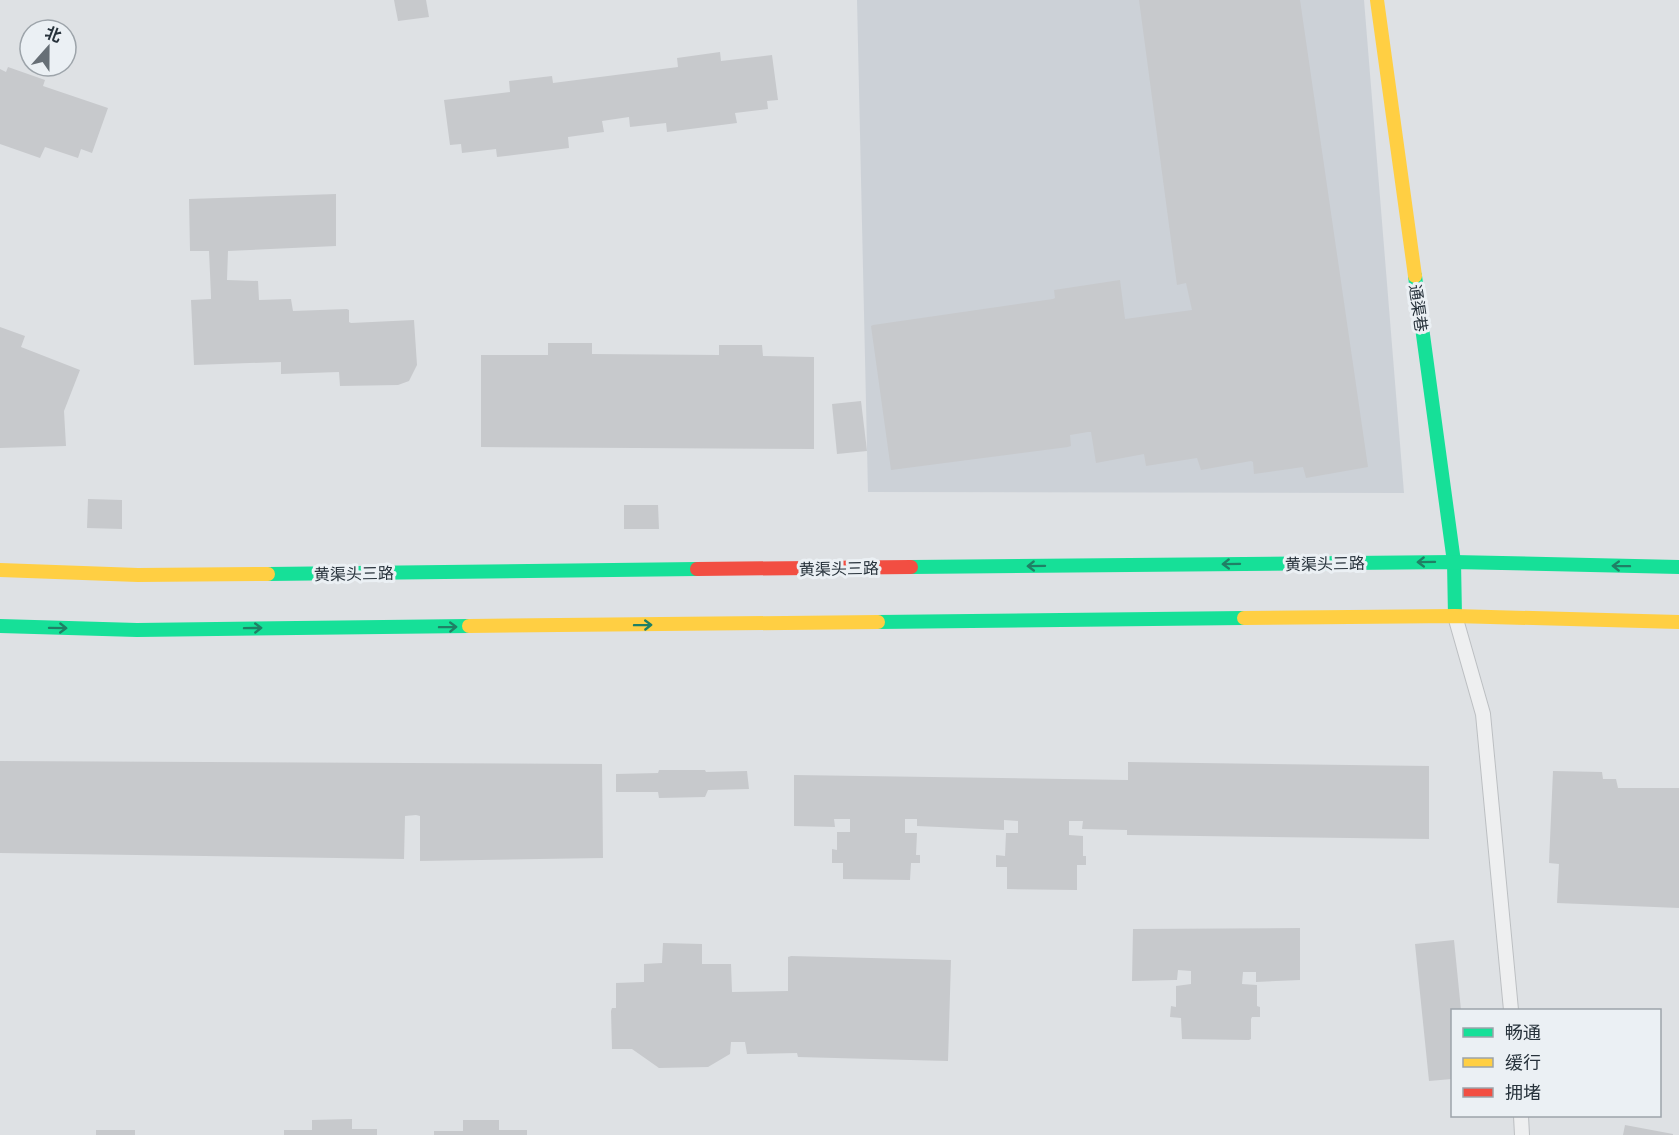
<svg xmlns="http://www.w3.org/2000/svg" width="1679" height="1135" font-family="Commissioner,'Noto Sans SC',sans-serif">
<rect width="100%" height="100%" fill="#dee1e4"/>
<polygon fill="#ccd1d7" points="857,0 1364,0 1404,493 868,492"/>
<g fill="#c7c9cc">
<polygon points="394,0 426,0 429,17 398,21"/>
<polygon points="1139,0 1300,0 1368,467 1306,478 1303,467 1254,474 1253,462 1251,461 1201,470 1197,458 1146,466 1144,454 1096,463 1091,432 1088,432 1070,435 1071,446 1068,447 891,470 871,326 873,325 1053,299 1055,298 1054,290 1120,280 1125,319 1192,310 1186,283 1177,285"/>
<polygon points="720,52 721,61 772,55 778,100 767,101 768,109 735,113 737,123 667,132 666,123 630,127 629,117 602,121 604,132 568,137 569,148 497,157 496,149 462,153 461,144 450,145 444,100 510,92 509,81 552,76 553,83 678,67 677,58"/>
<polygon points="8,67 45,80 43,86 108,108 92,153 81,149 78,158 45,147 40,158 0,144 0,69 6,72"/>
<polygon points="336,194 336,246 228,251 227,280 258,281 259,300 291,299 293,311 347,309 349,310 349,322 351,323 414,320 417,365 409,381 398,385 340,386 339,372 281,374 281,362 194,365 191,300 211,299 211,296 209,251 190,251 189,199"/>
<polygon points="0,327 25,336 21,347 80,370 64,411 66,446 0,448"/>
<polygon points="548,343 592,343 592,354 719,355 719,345 762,345 763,356 814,357 814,449 481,447 481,355 548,355"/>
<polygon points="861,401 867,451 837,454 832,404"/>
<polygon points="88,499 122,500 122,529 87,528"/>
<polygon points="624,505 658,505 659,529 624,529"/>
<polygon points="0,761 602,764 603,858 420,861 420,816 416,815 405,816 404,859 0,853"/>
<polygon points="1128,762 1429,766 1429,839 1127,835 1127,830 1082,829 1083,821 1069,821 1069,835 1083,836 1083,856 1086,856 1086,865 1077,865 1077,890 1007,889 1007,867 996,867 996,855 1005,856 1006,833 1018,833 1018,821 1004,820 1004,830 917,826 917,819 905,819 905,833 917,833 916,855 920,855 920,863 911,863 910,880 843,879 843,863 832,863 832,849 837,850 837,832 850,832 850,819 834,819 835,827 794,826 794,775 1128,780"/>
<polygon points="659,770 705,770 706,772 747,771 749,789 708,790 705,797 659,798 658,792 616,792 616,774 658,773"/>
<polygon points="1553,771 1602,772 1603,779 1616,779 1618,788 1679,788 1679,908 1557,903 1559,864 1549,863"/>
<polygon points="1300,928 1300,980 1256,982 1256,972 1243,972 1242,984 1257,985 1257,1006 1260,1007 1260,1017 1252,1017 1251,1019 1251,1039 1249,1040 1182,1039 1181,1018 1170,1017 1171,1006 1176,1007 1176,986 1191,984 1191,971 1178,970 1177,980 1175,980 1132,981 1133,929"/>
<polygon points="1454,940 1461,1010 1452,1010 1452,1079 1429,1081 1415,944"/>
<polygon points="663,943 702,944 702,964 731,964 732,992 788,991 788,957 791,956 951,960 948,1061 798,1057 797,1053 747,1054 745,1042 731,1042 730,1054 708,1067 659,1068 632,1049 612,1049 611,1011 612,1008 616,1008 616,983 644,982 644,964 662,963"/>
<polygon points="352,1119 352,1129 377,1129 377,1135 284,1135 284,1130 312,1130 312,1120"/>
<polygon points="463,1120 499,1120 499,1130 527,1130 527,1135 434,1135 434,1131 463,1131"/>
<polygon points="1625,1125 1673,1134 1673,1135 1623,1135"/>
<rect x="96" y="1130" width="39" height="5"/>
</g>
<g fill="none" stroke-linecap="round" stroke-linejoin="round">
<g stroke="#bcbfc2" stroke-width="16">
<g id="lane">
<polyline points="1455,616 1483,714 1511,1010"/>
<polyline points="1521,1116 1522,1135"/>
</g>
</g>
<use href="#lane" stroke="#eeeff0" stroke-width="14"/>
<g stroke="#16e098" stroke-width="14">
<polyline points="1415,276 1454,562 1455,616"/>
<polyline points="911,567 1454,562 1679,567"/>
<polyline points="268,574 697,569"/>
<polyline points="878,622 1244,618"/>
<polyline points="0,626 137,630 469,626"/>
</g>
<g stroke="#ffcf43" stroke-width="14">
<polyline points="1377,0 1415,276"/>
<polyline points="0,570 138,575 268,574"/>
<polyline points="1244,618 1455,616 1679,622"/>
<polyline points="469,626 878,622"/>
</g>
<polyline stroke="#f24e42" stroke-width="14" points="697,569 911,567"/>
</g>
<defs><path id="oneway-shaft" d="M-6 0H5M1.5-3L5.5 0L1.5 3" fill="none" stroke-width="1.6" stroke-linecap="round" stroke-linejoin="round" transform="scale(1.5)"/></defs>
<g stroke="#1f8065">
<use href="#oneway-shaft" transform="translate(1426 562) rotate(179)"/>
<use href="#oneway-shaft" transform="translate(1231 564) rotate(179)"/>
<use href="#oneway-shaft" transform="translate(1036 566) rotate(179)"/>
<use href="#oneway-shaft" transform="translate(1621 566) rotate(-179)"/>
<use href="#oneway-shaft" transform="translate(643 625) rotate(-1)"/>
<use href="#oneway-shaft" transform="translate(448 627) rotate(-1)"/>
<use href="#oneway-shaft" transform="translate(58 628) rotate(1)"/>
<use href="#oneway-shaft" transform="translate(253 628) rotate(-1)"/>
</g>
<g text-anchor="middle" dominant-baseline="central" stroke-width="6" stroke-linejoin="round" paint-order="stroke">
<g font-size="16" fill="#27323b" stroke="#ebf0f4">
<text transform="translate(1419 308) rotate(82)">通渠巷</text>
<text transform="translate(1325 563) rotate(-1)">黄渠头三路</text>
<text transform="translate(839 568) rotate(-1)">黄渠头三路</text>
<text transform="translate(354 573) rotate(-1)">黄渠头三路</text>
</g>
</g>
<rect x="1451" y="1009" width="210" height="108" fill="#ebf0f4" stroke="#9da4aa" stroke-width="1.5"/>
<rect x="1463" y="1028" width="30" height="9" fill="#16e098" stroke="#9da4aa" stroke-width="1.5"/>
<text x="1505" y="1039" font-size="18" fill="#27323b">畅通</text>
<rect x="1463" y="1058" width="30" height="9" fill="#ffcf43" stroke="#9da4aa" stroke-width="1.5"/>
<text x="1505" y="1069" font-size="18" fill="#27323b">缓行</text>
<rect x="1463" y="1088" width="30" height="9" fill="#f24e42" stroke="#9da4aa" stroke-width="1.5"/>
<text x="1505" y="1099" font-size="18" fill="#27323b">拥堵</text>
<g transform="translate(48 48) rotate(21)"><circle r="28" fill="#ebf0f4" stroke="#9da4aa" stroke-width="1.5"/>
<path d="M0-4.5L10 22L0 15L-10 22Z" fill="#676f76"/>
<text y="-9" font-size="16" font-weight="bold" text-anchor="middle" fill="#27323b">北</text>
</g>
</svg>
